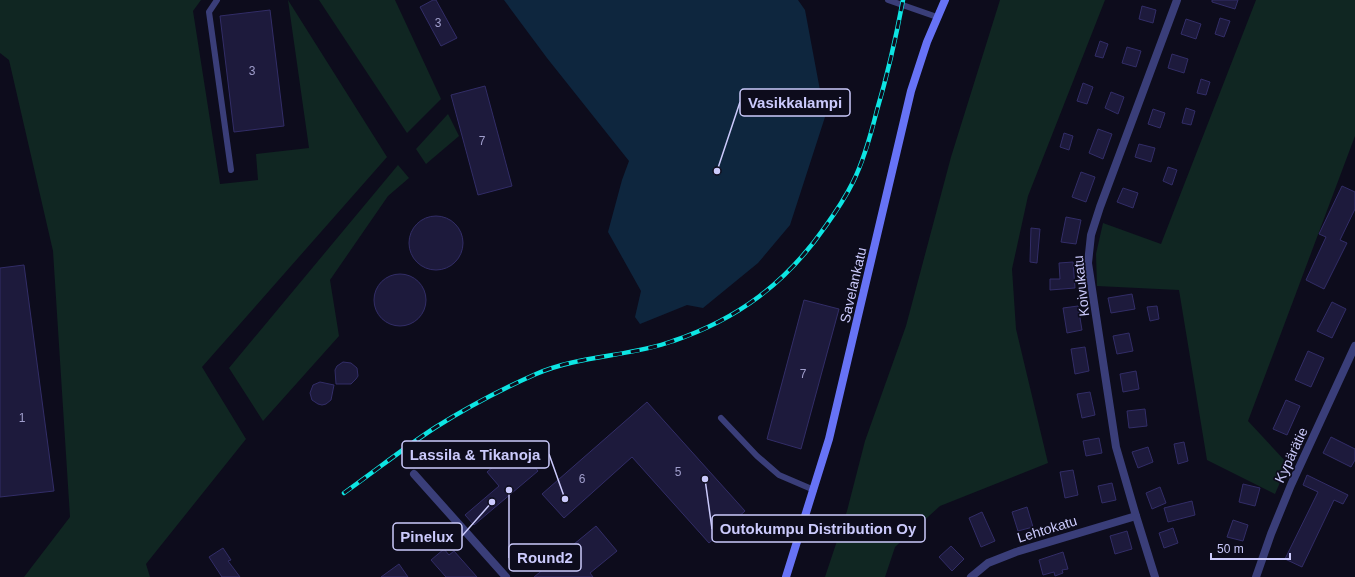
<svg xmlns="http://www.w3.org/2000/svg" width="1355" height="577" font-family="Arial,sans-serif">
<rect width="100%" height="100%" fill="#0d0c1c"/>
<g fill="#102622">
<polygon points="0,0 201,0 193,11 220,184 258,180 256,154 309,148 288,0 387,157 202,367 246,439 146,564 150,577 24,577 70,517 53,251 9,60 0,53"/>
<polygon points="319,0 395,0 441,99 407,133"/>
<polygon points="1000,0 1105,0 1028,196 1012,269 1016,329 1048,463 940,506 895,547 885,577 825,577 847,511 865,441 906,326 951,157"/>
<polygon points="1256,0 1355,0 1355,136 1248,421 1288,464 1275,494 1207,460 1179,290 1097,286 1096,254 1103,223 1161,244"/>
<polygon points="448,114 459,136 426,164 416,149"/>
<polygon points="398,165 409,178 388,196 330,280 339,336 263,421 229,368"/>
</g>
<polygon fill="#0e263e" points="504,0 798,0 805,10 825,117 790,225 758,263 703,308 687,305 640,324 635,317 641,291 608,232 622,180 629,161 547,58"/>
<g fill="#1d1a3c" stroke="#322d67">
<polygon points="433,0 436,0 457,38 441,46 420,7"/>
<polygon points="1212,0 1238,0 1235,9 1212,2"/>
<polygon points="1142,6 1156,10 1153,23 1139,19"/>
<polygon points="270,10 284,126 234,132 220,16"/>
<polygon points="1220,18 1230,21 1224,37 1215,34"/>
<polygon points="1186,19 1201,24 1196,39 1181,34"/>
<polygon points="1100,41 1108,44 1103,58 1095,56"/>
<polygon points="1127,47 1141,51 1136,67 1122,63"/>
<polygon points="1172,54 1188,59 1184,73 1168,68"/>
<polygon points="1201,79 1210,82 1206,95 1197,93"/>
<polygon points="1083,83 1093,87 1087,104 1077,101"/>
<polygon points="485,86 512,186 478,195 451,95"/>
<polygon points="1111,92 1124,97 1118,114 1105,108"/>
<polygon points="1186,108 1195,111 1191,125 1182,123"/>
<polygon points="1153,109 1165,113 1160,128 1148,124"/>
<polygon points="1098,129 1112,134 1103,159 1089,153"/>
<polygon points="1064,133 1073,136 1069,150 1060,147"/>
<polygon points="1139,144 1155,148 1151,162 1135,157"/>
<polygon points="1168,167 1177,170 1172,185 1163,181"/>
<polygon points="1081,172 1095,177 1086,202 1072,197"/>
<polygon points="1342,186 1355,192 1355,209 1340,240 1347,243 1324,289 1306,280 1326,237 1319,234"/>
<polygon points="1123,188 1138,193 1133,208 1117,202"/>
<circle cx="436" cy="243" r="27"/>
<polygon points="1066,217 1081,220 1076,244 1061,242"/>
<polygon points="1031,228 1040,229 1037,263 1030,262"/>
<polygon points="1073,262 1075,288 1050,290 1050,279 1060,279 1059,263"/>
<polygon points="24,265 54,491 0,497 0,268"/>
<circle cx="400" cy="300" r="26"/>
<polygon points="1132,294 1135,309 1111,313 1108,298"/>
<polygon points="804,300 839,309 801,449 767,439"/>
<polygon points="1332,302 1346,309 1332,338 1317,331"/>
<polygon points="1078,306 1082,330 1067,333 1063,308"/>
<polygon points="1157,306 1159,319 1150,321 1147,307"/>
<polygon points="1129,333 1133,351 1117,354 1113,336"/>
<polygon points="1085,347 1089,371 1075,374 1071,349"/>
<polygon points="1308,351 1324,358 1311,387 1295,380"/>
<polygon points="343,362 351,363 357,368 358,376 356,379 351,384 336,384 335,370 337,366"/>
<polygon points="1136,371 1139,389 1123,392 1120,374"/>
<polygon points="320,382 334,385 331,400 326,404 322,405 318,404 312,400 310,393 313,385"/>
<polygon points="1090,392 1095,415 1082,418 1077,394"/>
<polygon points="1286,400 1300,406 1287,435 1273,429"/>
<polygon points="647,402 745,511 709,543 632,457 564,518 542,494"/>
<polygon points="1145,409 1147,426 1129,428 1127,411"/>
<polygon points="1331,437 1355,449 1355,460 1351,467 1323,453"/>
<polygon points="1099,438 1102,453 1086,456 1083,441"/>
<polygon points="523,442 531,451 526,456 538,471 474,525 465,515 499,486 487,472"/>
<polygon points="1184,442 1188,461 1178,464 1174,444"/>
<polygon points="1148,447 1153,462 1138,468 1132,452"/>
<polygon points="1073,470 1078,495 1065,498 1060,472"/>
<polygon points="1307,475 1348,495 1343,504 1334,500 1302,567 1285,559 1318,492 1303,485"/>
<polygon points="1112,483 1116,500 1102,503 1098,486"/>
<polygon points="1243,484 1260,488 1255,506 1239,502"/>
<polygon points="1160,487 1166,503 1152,509 1146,493"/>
<polygon points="1192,501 1195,515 1168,522 1164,508"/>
<polygon points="1027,507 1033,527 1018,531 1012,512"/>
<polygon points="982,512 995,541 981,547 969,518"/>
<polygon points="1233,520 1248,525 1243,541 1227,537"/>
<polygon points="596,526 617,551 590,573 593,577 534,577"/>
<polygon points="1173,528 1178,543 1164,548 1159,533"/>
<polygon points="1127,531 1132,549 1115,554 1110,536"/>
<polygon points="951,546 964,559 952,571 939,557"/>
<polygon points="223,548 231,560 228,561 240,577 222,577 209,557"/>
<polygon points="444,549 449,555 454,551 477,577 446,577 431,560"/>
<polygon points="1063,552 1068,569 1062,570 1063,573 1055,576 1054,572 1043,575 1039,560"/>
<polygon points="399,564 408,577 381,577"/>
</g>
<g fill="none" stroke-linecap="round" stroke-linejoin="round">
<g stroke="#3a3e79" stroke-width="6">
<polyline points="217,0 209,12 231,170"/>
<polyline points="888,0 937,17"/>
<polyline points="721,418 757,456 779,475 814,490"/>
</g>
<g stroke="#3a3e79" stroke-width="8">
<polyline points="414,474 506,577"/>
<polyline points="971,577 988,563 1016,552 1136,516"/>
<polyline points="1155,577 1136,516 1116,447 1088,263 1091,235 1100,207 1177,0"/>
</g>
<polyline stroke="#3a3e79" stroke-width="8" points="1256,577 1271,534 1291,485 1355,346"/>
<polyline stroke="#6773f6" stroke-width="8" points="786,577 829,439 911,91 927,42 945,0"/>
<g stroke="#0de5e3" stroke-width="4.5">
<path id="rail" d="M344,493C375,471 405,447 436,427C468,407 502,389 536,374C580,355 629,357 673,341C738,319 786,283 825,227C835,213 845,198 853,182C864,160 871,134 877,110C888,73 896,37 903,0"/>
</g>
<use href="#rail" stroke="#0d0c1c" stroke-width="3" stroke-dasharray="9" stroke-linecap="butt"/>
</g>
<g text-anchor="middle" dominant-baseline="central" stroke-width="3.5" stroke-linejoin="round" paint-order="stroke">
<g font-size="12" fill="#a09ecc">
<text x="438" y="23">3</text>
<text x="252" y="71">3</text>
<text x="482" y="141">7</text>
<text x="803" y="374">7</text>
<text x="22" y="418">1</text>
<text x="678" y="472">5</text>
<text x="582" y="479">6</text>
</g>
<g font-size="14" fill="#cbcafc" stroke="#0d0c1c">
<text transform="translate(853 285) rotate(-77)">Savelankatu</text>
<text transform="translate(1081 286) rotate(-96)">Koivukatu</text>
<text transform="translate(1291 455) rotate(-65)">Kypärätie</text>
<text transform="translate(1047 529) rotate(-17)">Lehtokatu</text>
</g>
</g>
<path fill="none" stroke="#cbcafc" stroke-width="1.5" d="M717 171L740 102M565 499L549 454M705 479L712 529M492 502L462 536M509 490L509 558"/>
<g fill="#cbcafc" stroke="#0d0c1c" stroke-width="1.5">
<circle cx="717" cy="171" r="4"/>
<circle cx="565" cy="499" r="4"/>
<circle cx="705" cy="479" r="4"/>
<circle cx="492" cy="502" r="4"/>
<circle cx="509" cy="490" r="4"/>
</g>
<g fill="#0d0c1c" stroke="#cbcafc" stroke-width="1.5">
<rect x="740" y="89" width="110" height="27" rx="4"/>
<rect x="402" y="441" width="147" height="27" rx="4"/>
<rect x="712" y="515" width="213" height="27" rx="4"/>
<rect x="393" y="523" width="69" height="27" rx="4"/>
<rect x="509" y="544" width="72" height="27" rx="4"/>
</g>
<g font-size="15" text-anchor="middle" font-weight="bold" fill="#cbcafc">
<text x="795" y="108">Vasikkalampi</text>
<text x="475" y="460">Lassila &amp; Tikanoja</text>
<text x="818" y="534">Outokumpu Distribution Oy</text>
<text x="427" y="542">Pinelux</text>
<text x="545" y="563">Round2</text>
</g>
<path d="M1211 553v6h79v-6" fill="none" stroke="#cbcafc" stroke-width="2"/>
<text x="1217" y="553" font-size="12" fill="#cbcafc" stroke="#0d0c1c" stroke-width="3" paint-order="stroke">50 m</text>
</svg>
